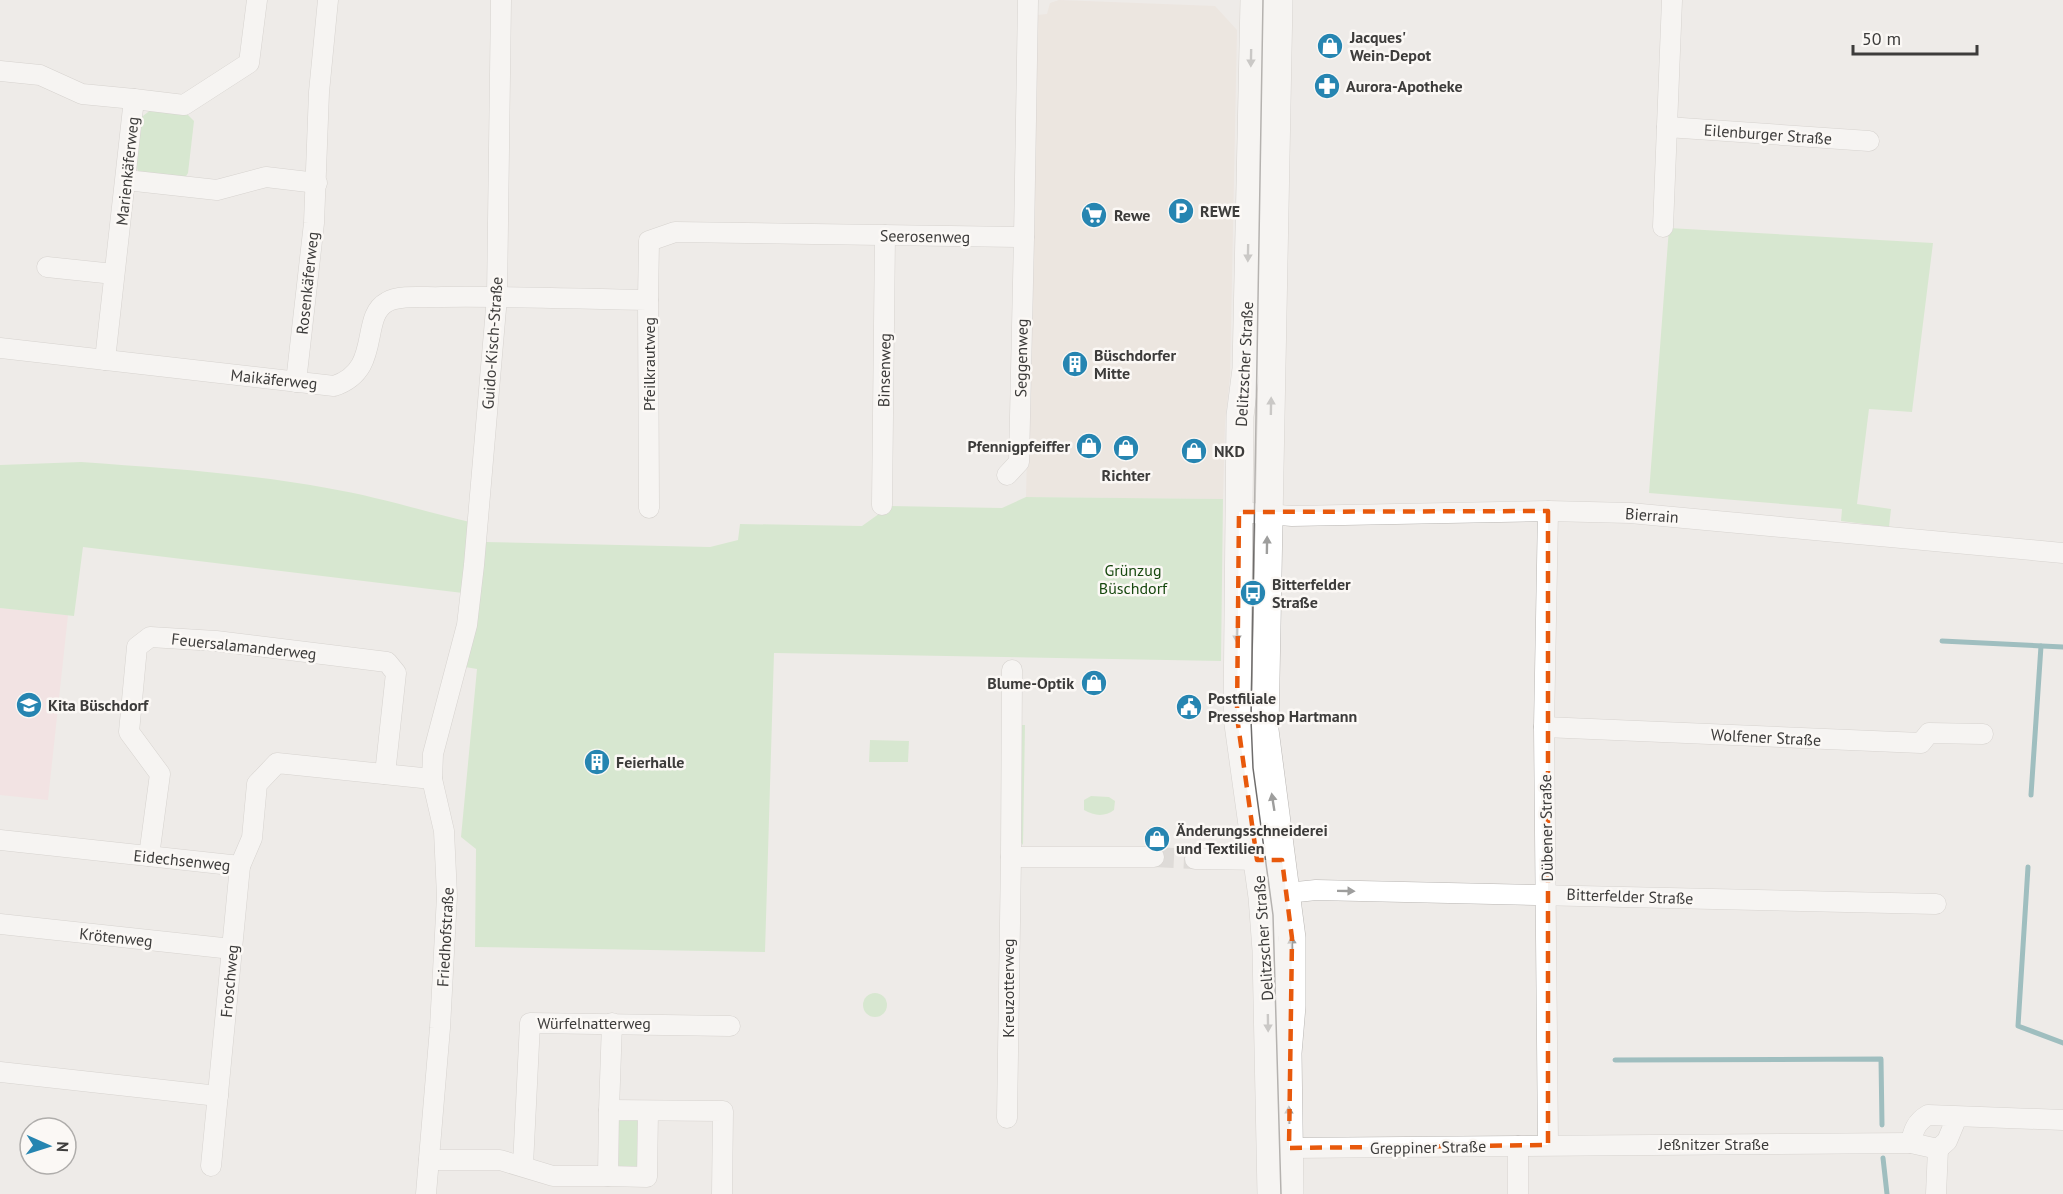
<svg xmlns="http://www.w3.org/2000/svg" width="2063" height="1194" font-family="'PT Sans',sans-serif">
<rect width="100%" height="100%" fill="#eeebe8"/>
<polygon fill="#e9dfd8" points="1059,0 1215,6 1237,30 1230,377 1225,424 1223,499 1026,497 1037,15 1047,14 1050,3"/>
<polygon fill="#f5dadd" points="0,608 68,615 48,800 0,795"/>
<g fill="#bbe3b4">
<polygon points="152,109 184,111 194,121 188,173 185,178 146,176 138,171 135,163 139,119"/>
<polygon points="1669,228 1933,243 1912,412 1869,409 1857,504 1891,509 1889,527 1841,521 1842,509 1649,493"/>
<path d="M81,462C163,468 246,473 327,488C375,496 423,511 470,522L471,594L83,547L74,616L0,608V465Z"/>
<polygon points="1026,497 1223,499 1221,661 774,653 765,952 475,947 476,849 461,837 477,669 465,667 486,542 710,547 738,540 740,524 862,526 890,506 1002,508"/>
<polygon points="1019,725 1025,725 1023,845 1019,840"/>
<polygon points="870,740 909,741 908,762 869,762"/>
<path d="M1091,796L1109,797L1115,801L1114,810C1105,817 1094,816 1084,810V800Z"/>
<circle cx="875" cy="1005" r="12"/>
<path d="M618,1118L641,1120V1164C632,1171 627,1172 618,1165Z"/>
</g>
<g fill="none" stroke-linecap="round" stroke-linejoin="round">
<g stroke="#3e888f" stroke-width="5">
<polyline points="1942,641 2063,647"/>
<polyline points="2031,795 2041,646"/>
<polyline points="2028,867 2018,1026 2063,1043"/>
<polyline points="1615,1060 1881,1059 1882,1125"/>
<polyline points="1883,1158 1887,1194"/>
</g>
<polyline stroke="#cbc8c5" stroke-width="20" stroke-dasharray="20 10" stroke-linecap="butt" points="1154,857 1195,859"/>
<g stroke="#b9b6b3" stroke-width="21">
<g id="street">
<polyline points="0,71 40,75 82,94 134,99"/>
<polyline points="1667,127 1869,141"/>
<polyline points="126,180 217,190 266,177 317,183"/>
<polyline points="1663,227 1672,0"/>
<polyline points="47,267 114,274"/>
<polyline points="648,300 649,241 675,232 1024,237 1028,0"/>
<path d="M0,348L334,386C383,370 359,317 387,302C401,294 426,298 442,297C511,296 580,299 648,300L649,508"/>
<polyline points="105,360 134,99 184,105 249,63 257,0"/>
<polyline points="296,382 314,223 319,92 328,0"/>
<polyline points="1007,475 1019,462 1024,237"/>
<polyline points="882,505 885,235"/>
<polyline points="1548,511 1544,727 1548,1145"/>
<polyline points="1239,512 1292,516 1548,511 1630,513 2063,553"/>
<polyline points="1012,670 1011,857 1154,857"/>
<polyline points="1544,727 1921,743 1929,733 1983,734"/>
<polyline points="0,840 240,866 252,838 257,784 277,763 432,779"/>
<polyline points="149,856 160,774 129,732 137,647 150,637 216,641 387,662 396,673 385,774"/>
<polyline points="1195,859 1270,860"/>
<polyline points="1287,893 1316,890 1936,904"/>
<polyline points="0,924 232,949"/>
<polyline points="0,1072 218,1096"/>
<polyline points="609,1110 612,1023"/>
<path d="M1957,1117L1947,1141L1938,1149L1911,1143C1913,1131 1916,1122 1928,1115L2063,1120"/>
<polyline points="1007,1118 1011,857"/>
<polyline points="1518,1146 1911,1143"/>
<polyline points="1289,1148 1518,1146 1518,1194"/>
<polyline points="429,1160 500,1160 553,1176 608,1176 609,1110 723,1111 722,1194"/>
<polyline points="523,1165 530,1023 730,1026"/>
<polyline points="211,1166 240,866"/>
<polyline points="608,1176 647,1177 648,1111"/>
<polyline points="426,1194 440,1028 447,896 444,831 432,779 433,754 467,625 474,565 497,297 501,0"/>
<polyline points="1936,1194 1938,1149"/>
</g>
</g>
<g stroke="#b9b6b3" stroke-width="28">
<g id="secondary">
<polyline points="1254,0 1246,369 1240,416 1237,717 1262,897 1266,950 1271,1194"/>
<polyline points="1279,0 1265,730 1292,938 1292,1006 1288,1053 1290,1194"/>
</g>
</g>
<use href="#street" stroke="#fff" stroke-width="20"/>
<use href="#secondary" stroke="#fff" stroke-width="27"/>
<polyline stroke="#6f6d6c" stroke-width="1.5" points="1263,0 1251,720 1253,768 1273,915 1281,1194"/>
</g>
<defs><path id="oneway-solid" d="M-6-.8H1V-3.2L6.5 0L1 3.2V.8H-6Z" transform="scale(1.5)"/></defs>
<g fill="#9e9e9d">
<use href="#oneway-solid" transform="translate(1251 58) rotate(91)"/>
<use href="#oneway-solid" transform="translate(1248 253) rotate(91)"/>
<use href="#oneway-solid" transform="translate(1271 406) rotate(-89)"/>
<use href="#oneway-solid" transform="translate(1267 545) rotate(-89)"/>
<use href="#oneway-solid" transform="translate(1237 634) rotate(91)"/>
<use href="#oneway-solid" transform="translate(1273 802) rotate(-99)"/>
<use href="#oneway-solid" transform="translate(1346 891) rotate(1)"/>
<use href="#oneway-solid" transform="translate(1292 945) rotate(-92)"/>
<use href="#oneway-solid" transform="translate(1268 1023) rotate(89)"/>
<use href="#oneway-solid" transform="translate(1289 1115) rotate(-91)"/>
</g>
<path d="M0 0H2063V1194H0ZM1548,511V1145L1289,1148L1292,938L1282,860H1257L1237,717L1239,512Z" fill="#eeebe8" fill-opacity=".55" fill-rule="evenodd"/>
<path fill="none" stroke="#e8590c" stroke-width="4.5" stroke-dasharray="12 8" stroke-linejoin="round" d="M1548,511V1145L1289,1148L1292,938L1282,860H1257L1237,717L1239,512Z"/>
<defs>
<g id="shop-disc" transform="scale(1.35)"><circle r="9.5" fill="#2685b1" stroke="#fbf8f5"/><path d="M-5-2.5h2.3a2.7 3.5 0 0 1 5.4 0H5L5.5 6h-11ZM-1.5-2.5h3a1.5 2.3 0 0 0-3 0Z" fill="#fff"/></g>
<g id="pharmacy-disc" transform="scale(1.35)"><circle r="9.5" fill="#2685b1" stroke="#fbf8f5"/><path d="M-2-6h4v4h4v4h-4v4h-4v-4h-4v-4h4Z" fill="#fff"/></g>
<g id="parking-disc" transform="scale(1.35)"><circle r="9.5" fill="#2685b1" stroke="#fbf8f5"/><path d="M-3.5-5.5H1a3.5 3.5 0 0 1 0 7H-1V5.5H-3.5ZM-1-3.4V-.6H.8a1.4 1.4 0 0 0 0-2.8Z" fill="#fff"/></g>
<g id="supermarket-disc" transform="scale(1.35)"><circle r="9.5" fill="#2685b1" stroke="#fbf8f5"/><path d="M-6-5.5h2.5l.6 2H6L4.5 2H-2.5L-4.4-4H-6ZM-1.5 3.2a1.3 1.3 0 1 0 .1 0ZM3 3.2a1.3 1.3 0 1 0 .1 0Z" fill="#fff"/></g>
<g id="building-disc" transform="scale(1.35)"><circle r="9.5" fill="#2685b1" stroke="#fbf8f5"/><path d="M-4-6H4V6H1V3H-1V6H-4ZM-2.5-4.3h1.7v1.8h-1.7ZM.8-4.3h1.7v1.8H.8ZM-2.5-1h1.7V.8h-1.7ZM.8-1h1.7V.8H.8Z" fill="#fff"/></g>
<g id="bus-disc" transform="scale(1.35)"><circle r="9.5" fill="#2685b1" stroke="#fbf8f5"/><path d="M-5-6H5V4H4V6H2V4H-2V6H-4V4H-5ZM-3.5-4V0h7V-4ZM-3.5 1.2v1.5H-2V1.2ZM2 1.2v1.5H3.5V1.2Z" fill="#fff"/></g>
<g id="school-disc" transform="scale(1.35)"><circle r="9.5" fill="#2685b1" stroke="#fbf8f5"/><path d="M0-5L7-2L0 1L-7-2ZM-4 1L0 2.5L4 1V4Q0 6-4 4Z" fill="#fff"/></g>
<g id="civic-disc" transform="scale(1.35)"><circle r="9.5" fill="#2685b1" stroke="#fbf8f5"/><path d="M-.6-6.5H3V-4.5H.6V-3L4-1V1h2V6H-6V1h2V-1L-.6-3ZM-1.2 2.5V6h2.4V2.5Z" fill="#fff"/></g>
</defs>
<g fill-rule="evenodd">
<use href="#shop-disc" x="1330" y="46"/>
<use href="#pharmacy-disc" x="1327" y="86"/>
<use href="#parking-disc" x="1181" y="211"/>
<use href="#supermarket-disc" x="1094" y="215"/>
<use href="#building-disc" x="1075" y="364"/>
<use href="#shop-disc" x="1089" y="446"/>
<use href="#shop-disc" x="1126" y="448"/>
<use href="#shop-disc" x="1194" y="451"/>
<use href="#bus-disc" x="1253" y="593"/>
<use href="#shop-disc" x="1094" y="683"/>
<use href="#school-disc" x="29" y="705"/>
<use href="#civic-disc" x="1189" y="707"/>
<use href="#building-disc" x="597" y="762"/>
<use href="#shop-disc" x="1157" y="839"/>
</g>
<g text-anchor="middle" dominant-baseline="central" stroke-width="5" stroke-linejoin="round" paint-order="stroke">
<g font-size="16" font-weight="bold" fill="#3d3c3b" stroke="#fbf8f5" text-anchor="start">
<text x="1350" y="37">Jacques'<tspan x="1350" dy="18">Wein-Depot</tspan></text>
<text x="1346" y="86">Aurora-Apotheke</text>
<text x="1200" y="211">REWE</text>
<text x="1114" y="215">Rewe</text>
<text x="1094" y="355">Büschdorfer<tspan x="1094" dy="18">Mitte</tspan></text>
<text x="1070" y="446" text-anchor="end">Pfennigpfeiffer</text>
<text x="1214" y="451">NKD</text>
<text x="1126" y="475" text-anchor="middle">Richter</text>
<text x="1272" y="584">Bitterfelder<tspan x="1272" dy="18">Straße</tspan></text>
<text x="1074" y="683" text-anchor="end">Blume-Optik</text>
<text x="1208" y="698">Postfiliale<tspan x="1208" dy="18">Presseshop Hartmann</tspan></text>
<text x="48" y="705">Kita Büschdorf</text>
<text x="616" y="762">Feierhalle</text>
<text x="1176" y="830">Änderungsschneiderei<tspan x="1176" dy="18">und Textilien</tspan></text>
</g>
<g font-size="16" fill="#3d3c3b" stroke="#fbf8f5">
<text transform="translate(1768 134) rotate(4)">Eilenburger Straße</text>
<text transform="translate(127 171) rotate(-84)">Marienkäferweg</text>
<text transform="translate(925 236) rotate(1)">Seerosenweg</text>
<text transform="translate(307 283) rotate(-84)">Rosenkäferweg</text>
<text transform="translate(492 343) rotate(-86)">Guido-Kisch-Straße</text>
<text transform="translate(1021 358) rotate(-89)">Seggenweg</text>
<text transform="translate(649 364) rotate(-90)">Pfeilkrautweg</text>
<text transform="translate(1244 364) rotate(-87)">Delitzscher Straße</text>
<text transform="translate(884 370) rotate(-89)">Binsenweg</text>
<text transform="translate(274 379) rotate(6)">Maikäferweg</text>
<text transform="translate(1652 515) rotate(4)">Bierrain</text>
<text transform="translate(244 646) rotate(6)">Feuersalamanderweg</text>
<text transform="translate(1766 737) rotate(3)">Wolfener Straße</text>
<text transform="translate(1546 828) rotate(-91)">Dübener Straße</text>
<text transform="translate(182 860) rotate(6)">Eidechsenweg</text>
<text transform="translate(1630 896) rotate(2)">Bitterfelder Straße</text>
<text transform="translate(116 937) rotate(6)">Krötenweg</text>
<text transform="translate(445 937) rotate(-87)">Friedhofstraße</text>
<text transform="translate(1263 938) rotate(-94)">Delitzscher Straße</text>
<text transform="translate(229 981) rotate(-85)">Froschweg</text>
<text transform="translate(1008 988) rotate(-90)">Kreuzotterweg</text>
<text x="594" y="1023">Würfelnatterweg</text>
<text x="1714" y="1144">Jeßnitzer Straße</text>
<text transform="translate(1428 1147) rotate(-1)">Greppiner Straße</text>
</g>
<g font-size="16" fill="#17480f" stroke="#fbf8f5">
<text x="1133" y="570">Grünzug<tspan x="1133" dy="18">Büschdorf</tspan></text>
</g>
</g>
<g transform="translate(48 1146) rotate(93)"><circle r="28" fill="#fbf8f5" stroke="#afadab" stroke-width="1.5"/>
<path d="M0-4.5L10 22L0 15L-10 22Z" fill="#2685b1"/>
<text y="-9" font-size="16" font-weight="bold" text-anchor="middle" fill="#3d3c3b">N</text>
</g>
<path d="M1853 45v9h124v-9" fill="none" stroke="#3d3c3b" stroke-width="3"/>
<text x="1862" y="45" font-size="18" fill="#3d3c3b" stroke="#fbf8f5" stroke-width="4.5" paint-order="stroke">50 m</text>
</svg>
